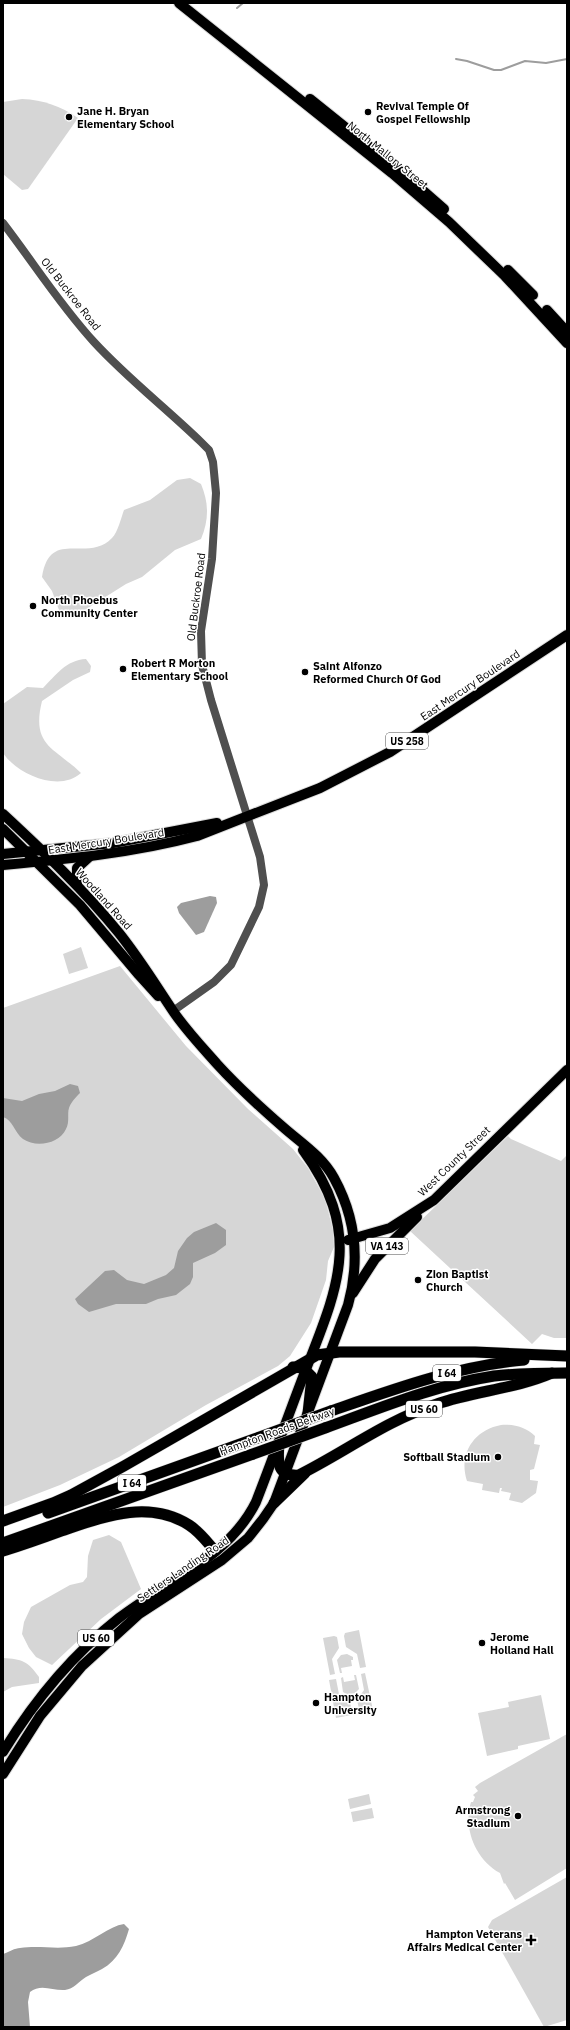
<svg xmlns="http://www.w3.org/2000/svg" width="570" height="2030" font-family="'IBM Plex Sans',sans-serif">
<rect width="100%" height="100%" fill="#fff"/>
<g fill="#d6d6d6">
<path d="M22,99C44,100 60,106 78,118L28,189L22,190L3,174V102Z"/>
<path d="M190,478L201,484C209,503 209,520 201,539L175,550L142,577L126,584L80,613L69,616L59,610L52,591L42,577C50,527 87,564 112,538C118,532 121,518 124,510L150,500L177,480Z"/>
<path d="M86,659L91,666L90,672L73,680L42,701C31,746 54,747 81,773C59,793 17,774 3,753V704L27,687L43,688C56,675 66,660 86,659Z"/>
<polygon points="81,947 88,968 69,974 63,954"/>
<polygon points="120,966 186,1046 248,1109 293,1149 308,1168 325,1199 333,1230 334,1247 328,1261 326,1280 311,1323 290,1356 278,1366 206,1405 119,1457 60,1485 3,1507 3,1008"/>
<polygon points="508,1136 511,1139 561,1161 567,1155 567,1338 554,1338 542,1334 532,1344 410,1231"/>
<path d="M501,1425C514,1424 525,1427 535,1436L534,1444L540,1445L534,1469L530,1470V1480L538,1481L536,1493L522,1503L509,1500L511,1493L501,1491L502,1488H500L499,1493L482,1490L483,1484L467,1481C458,1454 474,1430 501,1425Z"/>
<polygon points="109,1535 121,1542 141,1589 101,1619 52,1665 36,1657 29,1648 22,1634 24,1622 31,1607 70,1585 83,1582 87,1577 88,1556 93,1540"/>
<polygon points="359,1630 366,1667 360,1668 357,1654 346,1647 344,1636 345,1633"/>
<polygon points="334,1636 337,1637 339,1648 332,1659 335,1674 330,1675 323,1638"/>
<polygon points="347,1654 353,1657 353,1660 351,1660 352,1666 341,1668 342,1673 340,1673 337,1660 341,1655"/>
<path d="M3,1658C22,1659 28,1661 39,1677V1683L12,1687L3,1692Z"/>
<polygon points="365,1673 373,1710 360,1713 357,1700 364,1690 361,1674"/>
<polygon points="354,1675 356,1675 359,1689 355,1693 348,1695 343,1692 341,1678 343,1677 344,1682 355,1680"/>
<polygon points="336,1679 339,1694 350,1701 352,1713 351,1715 336,1718 329,1680"/>
<polygon points="541,1695 550,1739 518,1746 518,1749 487,1756 478,1713 509,1707 508,1702"/>
<path d="M567,1734V1868L515,1900L505,1883L504,1884L500,1873C475,1859 463,1828 471,1802H473L475,1797L473,1795L478,1791L475,1787L480,1783Z"/>
<polygon points="369,1794 371,1804 350,1809 348,1799"/>
<polygon points="372,1808 374,1818 353,1822 351,1812"/>
<polygon points="567,1877 567,2020 544,2027 488,1927 492,1920"/>
</g>
<g fill="#9d9d9d">
<polygon points="210,896 216,897 217,903 204,932 196,935 179,913 177,907 181,903"/>
<path d="M70,1084L78,1086L80,1093C76,1097 71,1102 69,1108C67,1114 70,1122 66,1129C59,1144 36,1148 23,1139C14,1132 13,1120 3,1117V1098L22,1101L39,1094L55,1091Z"/>
<polygon points="216,1223 226,1230 226,1245 215,1253 193,1263 193,1277 190,1284 176,1295 158,1299 146,1304 116,1304 89,1312 78,1304 75,1299 105,1271 114,1270 127,1280 144,1284 166,1275 174,1268 178,1251 187,1238 194,1232"/>
<path d="M124,1924L129,1929C124,1946 118,1960 102,1969C97,1972 91,1974 86,1977C78,1982 74,1989 65,1990C53,1991 41,1983 30,1992L28,2002L30,2027H3V1954C9,1952 15,1948 20,1948C40,1945 56,1950 76,1946C93,1942 109,1926 124,1924Z"/>
</g>
<g fill="none" stroke-linecap="round" stroke-linejoin="round">
<g stroke="#9d9d9d" stroke-width="2">
<polyline points="237,8 243,3"/>
<polyline points="456,59 467,61 494,70 501,70 525,61 546,63 567,59"/>
</g>
<g stroke="#dbdbdb" stroke-width="12">
<g id="major">
<polyline points="179,3 392,173 449,222 505,276 567,343"/>
<polyline points="310,99 412,181 444,209"/>
<polyline points="508,270 533,295"/>
<polyline points="547,310 567,332"/>
<path d="M3,814C44,852 84,890 119,933C139,958 155,984 173,1011C185,1029 202,1047 217,1064C237,1086 260,1107 283,1127C301,1143 322,1156 334,1178C356,1218 360,1261 348,1305L274,1503L263,1519L248,1538L222,1560L139,1614L82,1666L40,1716L3,1774"/>
<polyline points="3,829 80,905 139,975 158,996"/>
<polyline points="3,854 113,843 217,823"/>
<path d="M3,865C69,859 133,853 197,836L320,788L390,752L567,635"/>
<polyline points="77,885 77,868 89,857"/>
<polyline points="348,1240 390,1228 434,1200 567,1070"/>
<polyline points="353,1293 375,1259 417,1217"/>
<path d="M3,1752C34,1701 72,1655 119,1618C166,1582 229,1557 256,1502C272,1461 287,1419 303,1377C337,1289 365,1235 303,1150"/>
</g>
</g>
<g stroke="#dbdbdb" stroke-width="12">
<g id="highway">
<polyline points="293,1367 303,1368 312,1377 308,1413"/>
<path d="M331,1411C394,1389 457,1366 524,1360"/>
<path d="M325,1428C380,1408 435,1385 494,1376C518,1373 543,1373 567,1373"/>
<path d="M279,1443C278,1459 275,1477 299,1475C345,1452 387,1420 437,1404C474,1391 515,1389 552,1373"/>
<polyline points="274,1503 305,1473"/>
<polyline points="48,1513 260,1437"/>
<polyline points="3,1521 53,1503 71,1495 124,1466 317,1355 339,1352 475,1352 567,1356"/>
<polyline points="3,1543 253,1454"/>
<path d="M3,1551C22,1545 42,1538 61,1531C103,1517 148,1499 189,1525C200,1532 207,1542 215,1551"/>
</g>
</g>
<path stroke="#4f4f4f" stroke-width="8" d="M3,223C33,262 60,305 94,342C127,378 166,408 201,442L209,450L213,462L216,493L212,559L201,631L202,665L211,700L260,857L264,885L259,907L231,965L214,982L173,1011"/>
<use href="#major" stroke="#000" stroke-width="10"/>
<use href="#highway" stroke="#000" stroke-width="11"/>
<g stroke="#dbdbdb" stroke-width="12" stroke-linecap="butt">
<g id="highway-bridge">
<polyline points="260,1437 331,1411"/>
<polyline points="253,1454 325,1428"/>
</g>
</g>
<use href="#highway-bridge" stroke="#000" stroke-width="11"/>
</g>
<g fill="#000" stroke="#fff" stroke-width="1.5">
<circle cx="368" cy="112" r="4"/>
<circle cx="69" cy="117" r="4"/>
<circle cx="33" cy="606" r="4"/>
<circle cx="123" cy="669" r="4"/>
<circle cx="305" cy="672" r="4"/>
<circle cx="418" cy="1280" r="4"/>
<circle cx="498" cy="1457" r="4"/>
<circle cx="482" cy="1643" r="4"/>
<circle cx="316" cy="1703" r="4"/>
<circle cx="518" cy="1816" r="4"/>
<path d="M529 1934h4v4h4v4h-4v4h-4v-4h-4v-4h4z"/>
</g>
<g text-anchor="middle" dominant-baseline="central" stroke-width="3" stroke-linejoin="round" paint-order="stroke">
<g fill="#fff" stroke="#4c4c4c" stroke-width="1">
<rect x="386" y="733" width="42" height="16" rx="3"/>
<rect x="366" y="1238" width="42" height="16" rx="3"/>
<rect x="433" y="1365" width="28" height="16" rx="3"/>
<rect x="406" y="1401" width="36" height="16" rx="3"/>
<rect x="118" y="1475" width="28" height="16" rx="3"/>
<rect x="78" y="1630" width="36" height="16" rx="3"/>
</g>
<g font-size="10" font-weight="bold" fill="#000">
<text x="407" y="741">US 258</text>
<text x="387" y="1246">VA 143</text>
<text x="447" y="1373">I 64</text>
<text x="424" y="1409">US 60</text>
<text x="132" y="1483">I 64</text>
<text x="96" y="1638">US 60</text>
</g>
<g font-size="11" font-weight="bold" fill="#000" stroke="#fff" text-anchor="start">
<text x="376" y="106">Revival Temple Of<tspan x="376" dy="13">Gospel Fellowship</tspan></text>
<text x="77" y="111">Jane H. Bryan<tspan x="77" dy="13">Elementary School</tspan></text>
<text x="41" y="600">North Phoebus<tspan x="41" dy="13">Community Center</tspan></text>
<text x="131" y="663">Robert R Morton<tspan x="131" dy="13">Elementary School</tspan></text>
<text x="313" y="666">Saint Alfonzo<tspan x="313" dy="13">Reformed Church Of God</tspan></text>
<text x="426" y="1274">Zion Baptist<tspan x="426" dy="13">Church</tspan></text>
<text x="490" y="1457" text-anchor="end">Softball Stadium</text>
<text x="490" y="1637">Jerome<tspan x="490" dy="13">Holland Hall</tspan></text>
<text x="324" y="1697">Hampton<tspan x="324" dy="13">University</tspan></text>
<text x="510" y="1810" text-anchor="end">Armstrong<tspan x="510" dy="13">Stadium</tspan></text>
<text x="522" y="1934" text-anchor="end">Hampton Veterans<tspan x="522" dy="13">Affairs Medical Center</tspan></text>
</g>
<g font-size="11" fill="#000" stroke="#fff">
<text transform="translate(388 155) rotate(39)">North Mallory Street</text>
<text transform="translate(71 294) rotate(52)">Old Buckroe Road</text>
<text transform="translate(196 597) rotate(-83)">Old Buckroe Road</text>
<text transform="translate(470 685) rotate(-34)">East Mercury Boulevard</text>
<text transform="translate(106 841) rotate(-9)">East Mercury Boulevard</text>
<text transform="translate(104 899) rotate(48)">Woodland Road</text>
<text transform="translate(454 1161) rotate(-44)">West County Street</text>
<text transform="translate(277 1431) rotate(-20)">Hampton Roads Beltway</text>
<text transform="translate(183 1569) rotate(-34)">Settlers Landing Road</text>
</g>
</g>
<rect width="570" height="2030" fill="none" stroke="#000000" stroke-width="8"/>
</svg>
